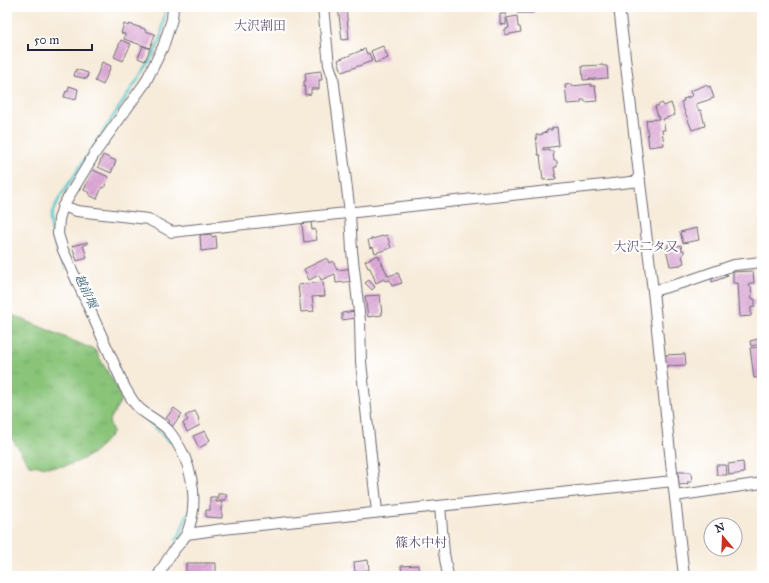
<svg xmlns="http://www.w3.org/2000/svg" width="769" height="583" font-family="'IM FELL Great Primer','Noto Serif JP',serif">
<defs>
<pattern id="grass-tufts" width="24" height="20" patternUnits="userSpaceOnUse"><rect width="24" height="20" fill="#89c479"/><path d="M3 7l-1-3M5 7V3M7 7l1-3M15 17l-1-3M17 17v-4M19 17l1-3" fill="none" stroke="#76a86a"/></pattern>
<pattern id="building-hatch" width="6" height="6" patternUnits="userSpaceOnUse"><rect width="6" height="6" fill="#dda9d7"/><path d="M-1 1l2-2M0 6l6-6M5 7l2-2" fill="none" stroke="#bd91b9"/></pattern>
</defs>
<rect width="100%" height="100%" fill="#fff"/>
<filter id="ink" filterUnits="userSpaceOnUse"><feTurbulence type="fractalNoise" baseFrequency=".025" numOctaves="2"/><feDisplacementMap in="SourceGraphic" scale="8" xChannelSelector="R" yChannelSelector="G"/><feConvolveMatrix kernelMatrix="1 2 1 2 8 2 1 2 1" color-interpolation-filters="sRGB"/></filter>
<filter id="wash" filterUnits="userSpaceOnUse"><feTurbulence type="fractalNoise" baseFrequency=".012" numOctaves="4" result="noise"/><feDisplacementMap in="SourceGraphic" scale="16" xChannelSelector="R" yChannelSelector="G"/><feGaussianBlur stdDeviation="0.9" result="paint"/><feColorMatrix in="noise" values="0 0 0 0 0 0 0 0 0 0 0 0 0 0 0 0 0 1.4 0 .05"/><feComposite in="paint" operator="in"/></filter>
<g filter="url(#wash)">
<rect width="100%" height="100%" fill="#f7ebd9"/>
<path fill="url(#grass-tufts)" stroke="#56735a" d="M15,316L95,350L118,390L121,400L109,422L113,432C100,449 85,462 63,466C53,468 40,466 29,465L7,431V318Z"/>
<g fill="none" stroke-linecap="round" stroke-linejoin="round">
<g stroke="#5dcad1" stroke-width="2.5">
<path d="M66,269C59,255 49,234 51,217C52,211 57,203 60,197L151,59L160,41L166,7"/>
<polyline points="148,421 170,442"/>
<polyline points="176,540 180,534 187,514"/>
</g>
</g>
<g id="blocks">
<g fill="url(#building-hatch)">
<polygon points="338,7 346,7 349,39 342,40"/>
<rect x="518" y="7" width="15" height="6"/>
<polygon points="500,14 506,14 506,25 500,24"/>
<polygon points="517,16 518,27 520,27 521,32 505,35 505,29 509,28 507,18"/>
<polygon points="124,24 128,26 129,24 145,29 145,31 155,34 150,48 124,39 125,34 121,33"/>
<polygon points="121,40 131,44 123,61 114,57"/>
<polygon points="143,46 150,49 145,61 138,58"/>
<polygon points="383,46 388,58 375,63 371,51"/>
<polygon points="365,49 367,54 369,53 372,61 342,72 338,60"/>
<polygon points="102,62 111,66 103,85 95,81"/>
<polygon points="603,65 603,66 607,66 608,78 583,80 582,66"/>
<polygon points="76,69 88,73 87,79 74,76"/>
<polygon points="321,71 322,80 319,80 319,89 311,89 311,94 305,95 304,81 306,81 305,73"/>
<polygon points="572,84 572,86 591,84 591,86 595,86 597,101 585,102 585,100 581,100 581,103 567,104 565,85"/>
<polygon points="706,85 708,87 710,86 714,98 696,104 699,111 701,110 705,126 692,130 681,102 684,101 683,99 692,96 690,91"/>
<polygon points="69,86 78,89 76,100 64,97 66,91 68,92"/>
<polygon points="662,103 664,106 671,103 675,115 663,119 665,130 662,130 664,145 649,147 646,120 659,119 655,107"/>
<polygon points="557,127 559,146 543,148 543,150 549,149 549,151 553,151 554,161 557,161 557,167 554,167 556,179 543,180 540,155 538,155 536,135 543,134 542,133 547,132 547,130 552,130 552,128"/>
<polygon points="103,155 116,161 111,173 98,167"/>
<polygon points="93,170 109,177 104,188 102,187 97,199 89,195 90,193 84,190"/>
<polygon points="311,222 312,230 315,229 317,240 304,242 302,224"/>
<polygon points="697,228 699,240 683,243 680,232"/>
<polygon points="211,234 211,237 216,236 217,249 201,251 200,235"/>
<polygon points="387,235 391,248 375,253 373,247 370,248 368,240"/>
<polygon points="87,242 88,244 83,245 87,258 77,261 72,246"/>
<polygon points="672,243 673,247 681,245 682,250 684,250 684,254 682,255 684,263 681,264 681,265 670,266 666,248 668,248 668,244"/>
<polygon points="378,255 388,276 398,273 402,283 392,286 390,280 385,281 384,279 376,283 370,268 368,268 365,261"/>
<polygon points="327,258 329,263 333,261 337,270 353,268 354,281 336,283 335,274 321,280 319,275 309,280 304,269"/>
<polygon points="753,271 754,283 749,283 749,286 751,286 752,299 755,299 755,306 751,307 751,316 740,317 738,283 733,283 733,272"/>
<polygon points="727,274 728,276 712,282 712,279"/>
<polygon points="369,280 375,287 372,290 365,283"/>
<polygon points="323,282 325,296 312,297 314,311 301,312 298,285"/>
<polygon points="380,295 382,315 368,317 365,296"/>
<polygon points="355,311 356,318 342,320 342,313"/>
<polygon points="762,338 762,344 751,346 750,341"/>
<polygon points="762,347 762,377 754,378 750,348"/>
<polygon points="685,354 686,365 666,366 665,355"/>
<polygon points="174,408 182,414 171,428 167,426 170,421 166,418"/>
<polygon points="195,411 199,419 198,420 200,425 187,432 183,423 188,420 185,416"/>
<polygon points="205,431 210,440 207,442 208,443 199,448 193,436"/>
<polygon points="743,462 744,473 729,475 728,464"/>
<polygon points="716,465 726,465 727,475 717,475"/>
<polygon points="678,472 691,472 692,482 687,482 688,484 679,485"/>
<rect x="218" y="494" width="8" height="6"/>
<polygon points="210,497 217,497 216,502 222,502 222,518 206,517 206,510 210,510"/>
<polygon points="368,560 369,570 355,572 354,562"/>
<polygon points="186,563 216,563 216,574 201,574 201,576 186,576"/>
<polygon points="418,565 419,576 402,576 401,566"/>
</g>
</g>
</g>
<g filter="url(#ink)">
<use href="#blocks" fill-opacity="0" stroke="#6d6872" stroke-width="1"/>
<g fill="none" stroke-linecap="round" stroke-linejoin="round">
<g stroke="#6d6872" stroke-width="12">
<g id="minor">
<polyline points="323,7 329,65 333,77 350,213 352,251 360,321 361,362 377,512"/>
<polyline points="619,7 653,291 673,481 684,576"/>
<polyline points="63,206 77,211 148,219 172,232 640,181"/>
<polyline points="653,291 685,282 734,265 762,262"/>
<polyline points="675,496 762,483"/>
<polyline points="440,506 444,553 448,576"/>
<polyline points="187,534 223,529 673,481"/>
<path d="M158,576C163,567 168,558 174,550C178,545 184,539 187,533C201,499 191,458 168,430C160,421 147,416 139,408C133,403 129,394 125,388L63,250L58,234L59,219L63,206L95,153L145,83L163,47L172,19L173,7"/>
</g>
</g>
<use href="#minor" stroke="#fff" stroke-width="10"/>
</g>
</g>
<g text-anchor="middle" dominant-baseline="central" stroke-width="4" stroke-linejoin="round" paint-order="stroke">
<g font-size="12" font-style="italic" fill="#375d70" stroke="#fff">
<text transform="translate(86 291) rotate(65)">越前堰</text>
</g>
<g font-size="13" fill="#635172" stroke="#fff">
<text x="260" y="26">大沢割田</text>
<text x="646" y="247">大沢二タ又</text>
<text x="421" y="543">篠木中村</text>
</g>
</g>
<rect width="769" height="583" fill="none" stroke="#fff" stroke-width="24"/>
<g transform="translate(723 537) rotate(341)"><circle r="19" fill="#ffffff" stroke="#a7a7b1"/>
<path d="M0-3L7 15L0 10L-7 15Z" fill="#c8321e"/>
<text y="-6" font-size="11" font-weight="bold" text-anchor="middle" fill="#22223b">N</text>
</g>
<path d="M28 44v6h64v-6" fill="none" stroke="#22223b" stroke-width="2"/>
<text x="34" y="44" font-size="12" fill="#22223b" stroke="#ffffff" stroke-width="3" paint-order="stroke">50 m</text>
</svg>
